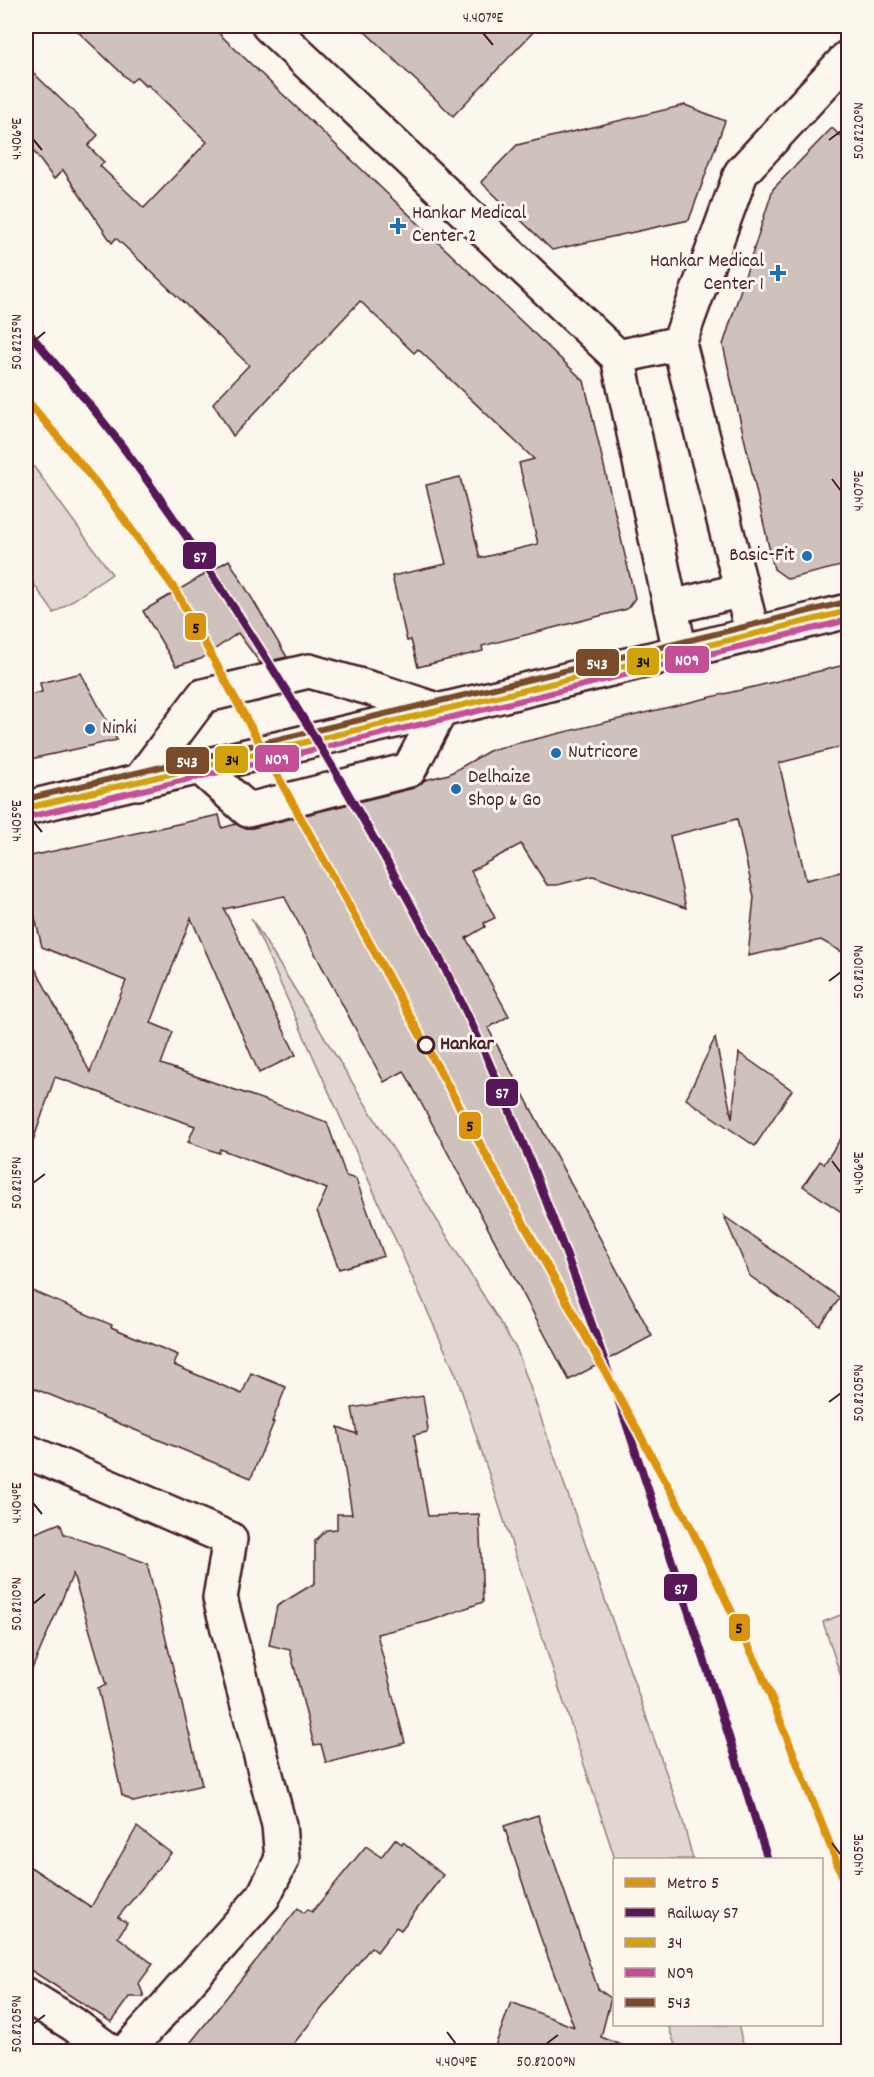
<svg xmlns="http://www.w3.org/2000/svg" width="874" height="2077" font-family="Dekko,sans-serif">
<rect width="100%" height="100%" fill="#fbf7ec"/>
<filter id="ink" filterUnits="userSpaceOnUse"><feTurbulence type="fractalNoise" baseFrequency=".0167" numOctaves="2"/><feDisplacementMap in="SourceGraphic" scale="12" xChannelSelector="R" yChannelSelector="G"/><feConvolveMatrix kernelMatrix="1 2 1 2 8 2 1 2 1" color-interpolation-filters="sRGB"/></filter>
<g filter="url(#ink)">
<g fill="#e2d7d0" stroke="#967b7e" stroke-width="1.5">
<polygon points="26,456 112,574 54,613 26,573"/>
<polygon points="251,918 517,1350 682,1818 693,1859 615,1859 457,1377"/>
<polygon points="848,1612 848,1698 823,1622"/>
<polygon points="668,2025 738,2025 745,2051 677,2051"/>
</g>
<g fill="#cfc2bc" stroke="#4a1f2b" stroke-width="1.5">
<polygon points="72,26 211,26 584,381 635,598 627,609 482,646 483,651 418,667 411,640 407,641 392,576 446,564 426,485 460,477 480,558 538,544 519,463 534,459 418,349 414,353 360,301 233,436 213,403 249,365 116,238 112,243 63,170 54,179 26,141 26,66 98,135 88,146 104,162 100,166 144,208 207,142 148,85 146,86 137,77 131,82"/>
<polygon points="359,26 539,26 453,116"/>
<polygon points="685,105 725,121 689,220 552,250 481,182 517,145"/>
<polygon points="832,128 849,144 849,564 788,579 774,569 723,345 773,189"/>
<polygon points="229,560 287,657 260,663 238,633 201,659 176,666 143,611"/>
<polygon points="849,664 849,745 779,763 806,880 849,870 849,956 821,940 748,956 754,897 737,819 670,836 686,908 593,876 557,885 547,885 521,844 471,871 495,918 484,923 485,927 466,938 509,1016 488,1028 652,1336 569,1380 404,1071 384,1082 284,896 224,909 296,1055 259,1073 191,918 151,1023 173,1032 161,1064 327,1122 346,1176 356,1179 384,1256 339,1269 317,1211 327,1189 220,1149 219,1153 188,1142 195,1126 55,1077 31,1147 26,1146 26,951 90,1072 126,981 42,947 26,880 26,857 219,815 222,828 236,824 244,828 253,828 414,788 425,780 449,774 489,751 498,748"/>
<polygon points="81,673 117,740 26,760 26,696 42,692 40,683"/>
<polygon points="715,1038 732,1118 739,1053 792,1090 755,1146 686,1099"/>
<polygon points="849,1126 849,1217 803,1186 820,1161 824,1164"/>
<polygon points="724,1216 840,1298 820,1326 750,1276"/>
<polygon points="26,1288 112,1325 111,1327 178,1355 174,1365 242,1394 251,1373 286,1387 272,1422 274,1422 251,1478 26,1385"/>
<polygon points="423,1396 428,1429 427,1432 414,1435 428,1516 479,1514 483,1602 430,1621 377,1634 405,1743 326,1763 321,1744 314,1745 290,1650 269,1645 277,1606 315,1583 315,1541 326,1530 337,1529 337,1514 352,1514 338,1427 357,1434 352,1408"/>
<polygon points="60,1523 64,1534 147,1563 202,1785 134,1802 122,1795 98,1688 106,1685 73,1574 26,1683 26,1537"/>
<polygon points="538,1815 598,1989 611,1998 601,2037 632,2049 632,2052 493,2052 511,2002 574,2027 540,1936 504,1826"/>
<polygon points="137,1827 171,1853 118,1917 127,1923 118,1937 153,1964 139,1983 144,1997 129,1997 111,2022 26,1967 26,1864 91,1907"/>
<polygon points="395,1839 402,1844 403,1842 443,1875 401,1930 396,1927 377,1952 371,1947 287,2052 183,2052 298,1908 304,1913 308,1909 312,1912 366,1846 381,1857"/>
</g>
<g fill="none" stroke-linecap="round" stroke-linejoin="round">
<g stroke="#4a1f2b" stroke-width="38">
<g id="minor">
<polyline points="269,26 618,357"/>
<polyline points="618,357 680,652"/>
<polyline points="618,357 679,343"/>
<polyline points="688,603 730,593"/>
<polyline points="753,635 679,343 741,173 848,57"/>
<polyline points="138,783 203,696 309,671 376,690 440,711 409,770 248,810 201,768"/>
<polyline points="26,1451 230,1539 220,1598 279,1825 282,1859 263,1897 126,2052"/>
<polyline points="26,1995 73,2024 111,2052"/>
</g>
</g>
<g stroke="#4a1f2b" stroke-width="38">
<polyline id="major" points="26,808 484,700 848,611"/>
</g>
<use href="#minor" stroke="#fbf7ec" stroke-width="33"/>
<use href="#major" stroke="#fbf7ec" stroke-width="33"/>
<g stroke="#fbf7ec" stroke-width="10">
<polyline id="bus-1" points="26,808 484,700 848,611"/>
</g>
<g stroke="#fbf7ec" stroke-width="10">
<polyline id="bus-2" points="28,817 486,709 848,620"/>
</g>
<g stroke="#fbf7ec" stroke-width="10">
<polyline id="bus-3" points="26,799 482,691 846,602"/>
</g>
<use href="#bus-1" stroke="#d1a209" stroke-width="6"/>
<use href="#bus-2" stroke="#c44f97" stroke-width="6"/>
<use href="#bus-3" stroke="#7a4b2a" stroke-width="6"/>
<g stroke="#fbf7ec" stroke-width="12">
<path id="rail-1" d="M26,329C57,367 90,403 119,442C202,553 275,669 345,788C391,868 437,948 475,1031C545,1186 601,1346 654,1507C693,1624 731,1742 768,1860"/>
</g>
<use href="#rail-1" stroke="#571759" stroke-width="8"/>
<g stroke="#fbf7ec" stroke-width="12">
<polyline id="metro-1" points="26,399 107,496 176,591 690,1526 760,1670 848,1890"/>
</g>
<use href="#metro-1" stroke="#dc9410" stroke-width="8"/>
</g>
</g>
<path fill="none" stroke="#4a1f2b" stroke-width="2" d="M483,33L493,45M33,139L42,150M829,140L841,131M33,342L45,332M832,479L841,491M33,821L42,832M829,981L841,972M832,1161L841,1173M33,1183L45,1174M829,1402L841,1393M33,1503L42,1514M33,1604L45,1594M832,1843L841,1855M33,2024L45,2015M447,2032L456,2044M546,2044L558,2035"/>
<g fill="#1f6fb2" stroke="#fbf7ec" stroke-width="2">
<path d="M395 217h6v6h6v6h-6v6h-6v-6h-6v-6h6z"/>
<path d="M775 264h6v6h6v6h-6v6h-6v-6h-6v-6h6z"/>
<circle cx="807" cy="556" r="6"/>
<circle cx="90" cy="729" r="6"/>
<circle cx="556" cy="753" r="6"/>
<circle cx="456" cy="789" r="6"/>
</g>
<circle fill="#fbf7ec" stroke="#4a1f2b" stroke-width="3" cx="426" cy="1045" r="8"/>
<g text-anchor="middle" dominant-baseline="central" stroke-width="6" stroke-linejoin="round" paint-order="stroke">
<g font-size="20" fill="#4a1f2b" stroke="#fbf7ec" text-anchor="start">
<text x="412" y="214">Hankar Medical<tspan x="412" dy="23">Center 2</tspan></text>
<text x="764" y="262" text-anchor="end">Hankar Medical<tspan x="764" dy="23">Center 1</tspan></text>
<text x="795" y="556" text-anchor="end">Basic-Fit</text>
<text x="102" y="729">Ninki</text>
<text x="568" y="753">Nutricore</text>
<text x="468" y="778">Delhaize<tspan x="468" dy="23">Shop &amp; Go</tspan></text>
</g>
<g font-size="20" font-weight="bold" fill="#4a1f2b" stroke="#fbf7ec" text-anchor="start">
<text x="440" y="1045">Hankar</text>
</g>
</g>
<g stroke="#fbf7ec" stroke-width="2">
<rect x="182" y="541" width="35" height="29" rx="6" fill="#571759"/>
<rect x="184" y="612" width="23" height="29" rx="6" fill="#dc9410"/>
<rect x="664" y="645" width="46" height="29" rx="6" fill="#c44f97"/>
<rect x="626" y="647" width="34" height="29" rx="6" fill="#d1a209"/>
<rect x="575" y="648" width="45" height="29" rx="6" fill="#7a4b2a"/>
<rect x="254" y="744" width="46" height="29" rx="6" fill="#c44f97"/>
<rect x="214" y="745" width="35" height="29" rx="6" fill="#d1a209"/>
<rect x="165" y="746" width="45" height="29" rx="6" fill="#7a4b2a"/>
<rect x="485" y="1078" width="34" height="29" rx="6" fill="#571759"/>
<rect x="458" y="1111" width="24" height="29" rx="6" fill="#dc9410"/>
<rect x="663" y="1573" width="35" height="29" rx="6" fill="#571759"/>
<rect x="728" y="1613" width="23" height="29" rx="6" fill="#dc9410"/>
</g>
<g font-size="16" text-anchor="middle" font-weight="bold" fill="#fff">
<text x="200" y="562">S7</text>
<text x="687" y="665">N09</text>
<text x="597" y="669">543</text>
<text x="277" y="764">N09</text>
<text x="187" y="767">543</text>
<text x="502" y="1098">S7</text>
<text x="681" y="1594">S7</text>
</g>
<g font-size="16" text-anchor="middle" font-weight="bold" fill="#111">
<text x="196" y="633">5</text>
<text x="643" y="667">34</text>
<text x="232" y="765">34</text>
<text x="470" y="1131">5</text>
<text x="739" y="1633">5</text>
</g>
<rect width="874" height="2077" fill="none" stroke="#fbf7ec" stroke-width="66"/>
<rect x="613" y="1858" width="210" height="168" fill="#fbf7ec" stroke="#b4a19f" stroke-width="1.5"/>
<rect x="625" y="1878" width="30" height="9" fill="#dc9410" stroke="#b4a19f" stroke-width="1.5"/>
<text x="667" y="1888" font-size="18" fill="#4a1f2b">Metro 5</text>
<rect x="625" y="1908" width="30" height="9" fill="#571759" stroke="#b4a19f" stroke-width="1.5"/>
<text x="667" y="1918" font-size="18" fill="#4a1f2b">Railway S7</text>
<rect x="625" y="1938" width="30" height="9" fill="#d1a209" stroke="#b4a19f" stroke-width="1.5"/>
<text x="667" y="1948" font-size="18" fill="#4a1f2b">34</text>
<rect x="625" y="1968" width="30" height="9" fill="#c44f97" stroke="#b4a19f" stroke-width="1.5"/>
<text x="667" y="1978" font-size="18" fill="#4a1f2b">N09</text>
<rect x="625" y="1998" width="30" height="9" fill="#7a4b2a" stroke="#b4a19f" stroke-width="1.5"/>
<text x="667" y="2008" font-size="18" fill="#4a1f2b">543</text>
<rect x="33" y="33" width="808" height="2011" fill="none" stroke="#4a1f2b" stroke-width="2"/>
<g font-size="15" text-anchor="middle" fill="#4a1f2b">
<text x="483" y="22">4.407°E</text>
<text transform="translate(858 131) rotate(-90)" y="5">50.8220°N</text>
<text transform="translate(16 139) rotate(-90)" y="5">4.406°E</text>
<text transform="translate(16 342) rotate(-90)" y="5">50.8225°N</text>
<text transform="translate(858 491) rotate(-90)" y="5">4.407°E</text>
<text transform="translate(16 821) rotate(-90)" y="5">4.405°E</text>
<text transform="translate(858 972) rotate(-90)" y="5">50.8210°N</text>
<text transform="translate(858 1173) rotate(-90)" y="5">4.406°E</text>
<text transform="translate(16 1183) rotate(-90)" y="5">50.8215°N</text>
<text transform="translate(858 1393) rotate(-90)" y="5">50.8205°N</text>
<text transform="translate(16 1503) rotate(-90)" y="5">4.404°E</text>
<text transform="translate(16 1604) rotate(-90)" y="5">50.8210°N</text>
<text transform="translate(858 1855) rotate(-90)" y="5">4.405°E</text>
<text transform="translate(16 2024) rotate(-90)" y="5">50.8205°N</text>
<text x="456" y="2066">4.404°E</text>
<text x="546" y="2066">50.8200°N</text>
</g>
</svg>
